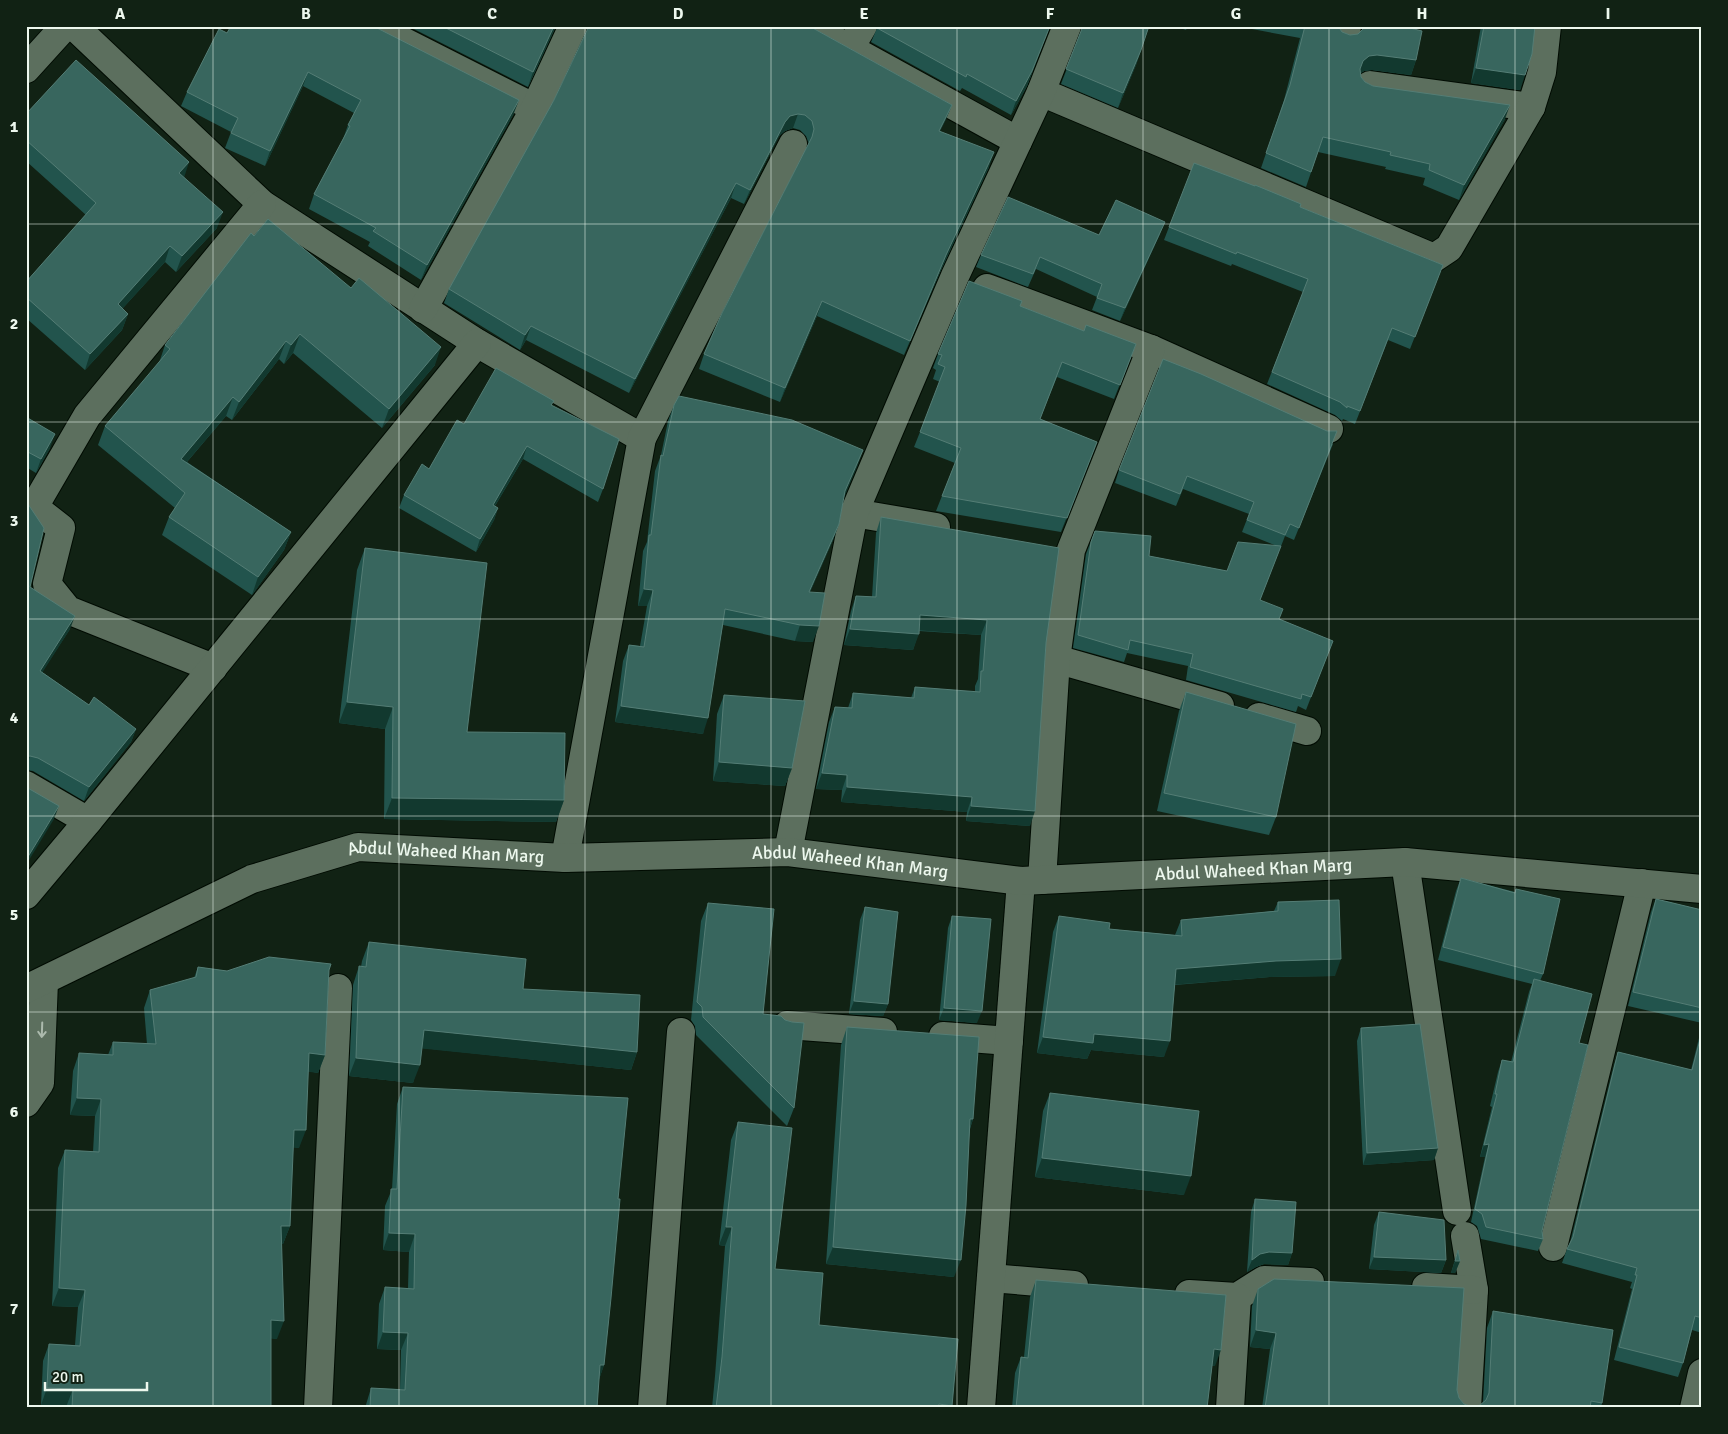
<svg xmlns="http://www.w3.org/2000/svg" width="1728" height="1434" font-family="Signika,sans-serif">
<rect width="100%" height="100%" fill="#112214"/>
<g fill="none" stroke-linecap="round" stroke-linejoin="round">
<g stroke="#010b02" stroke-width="30">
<g id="minor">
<polyline points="74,26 262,204 477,343 642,438"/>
<polyline points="373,26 535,108"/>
<polyline points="809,26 1018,141"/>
<polyline points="1346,34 1347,26"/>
<polyline points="850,48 863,26"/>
<polyline points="26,69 65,26"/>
<polyline points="1370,85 1531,107"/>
<polyline points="1041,92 1434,258 1449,248 1531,107 1542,72 1547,26"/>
<polyline points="987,288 1151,349 1329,429"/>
<polyline points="423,309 535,108 573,26"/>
<polyline points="854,513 936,527"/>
<polyline points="1056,659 1220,706"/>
<polyline points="213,668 68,610 47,584 61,528 34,507 87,416 262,204"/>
<polyline points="1259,717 1307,731"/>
<polyline points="26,785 88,821"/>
<polyline points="788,852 854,513 955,276 1041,92 1067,26"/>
<polyline points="565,858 642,438 793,144"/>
<polyline points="1405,862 1457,1211"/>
<polyline points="1042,880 1056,659 1071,550 1151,349"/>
<polyline points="26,895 88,821 477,343"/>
<polyline points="787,1025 883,1032"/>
<polyline points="943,1036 1009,1041"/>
<polyline points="26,1103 40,1083 44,981"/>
<polyline points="1465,1236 1474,1290 1467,1408"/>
<polyline points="1553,1247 1642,883"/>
<polyline points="991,1278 1074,1285"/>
<polyline points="1426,1287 1474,1290"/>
<polyline points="1189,1294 1237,1297 1264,1280 1310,1282"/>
<polyline points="318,1408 338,988"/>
<polyline points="652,1408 681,1032"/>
<polyline points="981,1408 1021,881"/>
<polyline points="1230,1408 1237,1297"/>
<polyline points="1694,1408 1702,1373"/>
</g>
</g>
<g stroke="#010b02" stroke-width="30">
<g id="tertiary">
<path id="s1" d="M26,989L252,879L358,847L565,858L788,852L1021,881L1405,862L1702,889"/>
</g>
</g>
<use href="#minor" stroke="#5c6f5e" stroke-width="28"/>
<use href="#tertiary" stroke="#5c6f5e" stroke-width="28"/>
</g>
<g fill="#22544d">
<polygon points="408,26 556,26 528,87"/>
<polygon points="809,26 952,105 946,119 940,131 989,167 941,270 904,355 817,316 780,402 699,369 704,354 809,144 806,136 800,130 793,128 785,131 779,136 744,204 731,198 629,393 526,340 520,350 444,303 449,289"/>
<polygon points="878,26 1050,26 1027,86 1011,115 962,88 960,91 871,42"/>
<polygon points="1082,26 1149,26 1136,65 1118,108 1061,84 1082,30"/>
<polygon points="1174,26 1188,26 1186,30"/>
<polygon points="1236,26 1338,26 1342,32 1416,60 1411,75 1372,70 1364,71 1361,73 1361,77 1365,82 1373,86 1505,119 1459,200 1423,185 1425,178 1385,169 1386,167 1318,152 1306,187 1261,168 1284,100 1300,38"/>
<polygon points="1481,26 1535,26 1520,90 1471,83"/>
<polygon points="227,33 519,100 513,115 421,280 368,246 370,242 309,209 314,194 343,139 348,125 354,113 303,86 265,166 225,148 231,132 181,106 187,92"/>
<polygon points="26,114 184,177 217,228 176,272 165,262 122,309 128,314 122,330 85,370 26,318 26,282 86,215 26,161"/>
<polygon points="1300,207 1443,265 1410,349 1388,340 1355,424 1343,419 1342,421 1335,415 1267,384 1303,292 1232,264 1231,266 1164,240 1169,227"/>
<polygon points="1160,234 1120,321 1092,310 1097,297 1036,269 1028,287 976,267 981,255 1099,235"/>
<polygon points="254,236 435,365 382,428 293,353 284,364 279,359 232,420 226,416 187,462 291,532 284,550 252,595 162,535 169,517 175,508 98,445 105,426 159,363 165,345"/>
<polygon points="1020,306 1084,331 1136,344 1114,399 1057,377 1040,419 1097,442 1061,532 936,511 955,463 914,447 940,382 933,379 936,370 933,368 938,354"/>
<polygon points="674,405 863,450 844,495 839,524 833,540 810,592 813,642 795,641 723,625 703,734 615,722 623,661 629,645 640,646 647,606 638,606 643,551 647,542 655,471 661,455 668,421"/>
<polygon points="552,406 603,489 598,502 523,459 495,506 498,508 494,520 476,552 399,508 404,495 429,469 464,424"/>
<polygon points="26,417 50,448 36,473 26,467"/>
<polygon points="1333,444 1294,540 1285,536 1260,600 1279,619 1333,641 1306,710 1298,706 1296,712 1186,680 1188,666 1127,653 1124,662 1073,648 1086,554 1095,531 1149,556 1227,571 1277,546 1242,532 1249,514 1183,489 1176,506 1115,483 1119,470"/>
<polygon points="26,501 30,587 70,629 42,672 89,705 136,729 131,742 84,801 33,771 26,770"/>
<polygon points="881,517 1046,643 1030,826 966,821 967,812 841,802 842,790 816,789 829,722 835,707 848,708 853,693 911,698 915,687 975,692 975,686 978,679 981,635 919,631 913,650 844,645 851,611 856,596 872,597 876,533"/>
<polygon points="365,548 467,732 564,800 556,822 384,819 385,729 339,723 357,570"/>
<polygon points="1186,692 1276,817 1269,835 1157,811 1179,711"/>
<polygon points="724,695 792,768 785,786 713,781 717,714"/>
<polygon points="1461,878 1515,892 1516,889 1543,974 1540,981 1579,1043 1542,1231 1543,1239 1538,1251 1481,1239 1477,1226 1471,1222 1485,1157 1480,1157 1492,1107 1490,1106 1498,1072 1502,1060 1511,1062 1529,992 1532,984 1438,960 1456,891"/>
<polygon points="1656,899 1702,910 1702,1023 1628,1006 1651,912"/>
<polygon points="1278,902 1335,976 1270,977 1175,985 1164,1057 1091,1050 1087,1059 1037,1053 1053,932 1059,916 1109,929 1175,935 1181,920 1274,911"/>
<polygon points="708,903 763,1014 792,1022 794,1108 787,1126 696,1035 695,1026 691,1020 701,921"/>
<polygon points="865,907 888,1004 883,1016 849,1014 860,920"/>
<polygon points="952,916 977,1023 939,1020 948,928"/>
<polygon points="369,942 523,989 637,1052 631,1070 422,1048 413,1083 349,1076 353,985 359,966 361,967 362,961"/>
<polygon points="198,967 227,971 329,970 325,1055 318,1073 308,1071 299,1148 293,1147 290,1226 283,1244 282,1244 277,1339 271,1338 271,1408 66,1408 66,1407 41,1405 43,1361 49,1344 75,1345 78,1307 52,1306 58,1168 65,1150 93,1152 95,1116 70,1115 73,1071 79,1053 108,1055 113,1042 147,1044 144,1008 150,990 194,978"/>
<polygon points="1702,1026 1702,1333 1692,1330 1683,1363 1678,1377 1614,1360 1632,1289 1630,1288 1632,1282 1562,1263 1567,1249 1570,1243 1614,1065 1618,1052 1691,1070"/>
<polygon points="847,1027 973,1119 970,1129 954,1277 826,1264 841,1045"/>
<polygon points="1361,1028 1438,1148 1434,1160 1363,1165 1357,1041"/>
<polygon points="403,1087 618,1199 604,1365 599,1379 597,1408 365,1408 371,1388 400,1389 401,1350 377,1349 379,1304 385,1287 408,1288 409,1252 383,1250 385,1206 392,1189 397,1104"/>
<polygon points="1050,1093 1184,1195 1035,1177 1043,1111"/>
<polygon points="738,1122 775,1269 819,1325 952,1406 951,1408 712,1408 715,1376 725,1246 719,1245 731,1140"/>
<polygon points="1255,1199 1292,1253 1288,1265 1264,1264 1256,1267 1247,1272 1251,1212"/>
<polygon points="1379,1212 1446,1260 1441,1273 1369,1269 1374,1225"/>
<polygon points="1458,1250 1460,1261 1455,1273 1451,1273 1454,1263"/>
<polygon points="1036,1280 1215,1366 1212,1366 1207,1408 1012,1408 1015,1373 1021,1357 1024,1357 1030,1297"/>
<polygon points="1258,1289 1457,1390 1459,1398 1464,1404 1473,1407 1480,1405 1483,1403 1487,1328 1493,1311 1602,1403 1601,1408 1262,1408 1270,1349 1250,1347 1252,1306"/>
</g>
<g fill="#12392f">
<polygon points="554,26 556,26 528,87 533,72"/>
<polygon points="1050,26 1027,86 1011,115 1016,101"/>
<polygon points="1141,50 1136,65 1118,108 1123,93"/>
<polygon points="1377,55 1416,60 1411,75 1372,70 1364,71 1357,76 1363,61 1369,56"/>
<polygon points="1476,68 1525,75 1520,90 1471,83"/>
<polygon points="308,72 303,86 265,166 270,151"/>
<polygon points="519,100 513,115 421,280 427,265"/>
<polygon points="952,105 946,119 933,145 939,131"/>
<polygon points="1510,105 1505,119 1459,200 1464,185"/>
<polygon points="798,114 793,128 785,131 779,136 744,204 750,190 785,122 790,116"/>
<polygon points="994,152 989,167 941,270 904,355 910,341 946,255"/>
<polygon points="189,162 184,178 179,173"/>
<polygon points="736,183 731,198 629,393 635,379"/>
<polygon points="223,212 217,228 176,272 182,256"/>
<polygon points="1165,222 1160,234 1120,321 1125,308"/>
<polygon points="170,246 165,262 112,320 118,304"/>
<polygon points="822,301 817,316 780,402 785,388"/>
<polygon points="128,314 122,330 85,370 90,354"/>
<polygon points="531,326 526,340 520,350 525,335"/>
<polygon points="300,334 293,353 284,364 291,345"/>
<polygon points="286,341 279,359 232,420 239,402"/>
<polygon points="441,347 435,365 382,428 389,409"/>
<polygon points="233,397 226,416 174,477 181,459"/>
<polygon points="55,434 50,448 36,473 41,459"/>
<polygon points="1097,442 1091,456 1061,532 1067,518"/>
<polygon points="527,446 523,459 488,517 493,505"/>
<polygon points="863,450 857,467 840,507 845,491"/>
<polygon points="498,508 494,520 476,552 480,539"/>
<polygon points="839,524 833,540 803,608 809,592"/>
<polygon points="291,532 284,550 252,595 258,577"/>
<polygon points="644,589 653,590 647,606 638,606"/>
<polygon points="920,615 987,620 981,635 915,630"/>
<polygon points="75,616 70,629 35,684 40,671"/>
<polygon points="800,625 819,626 813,642 795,641"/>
<polygon points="850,629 919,634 913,650 844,645"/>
<polygon points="347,702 393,707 385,729 339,723"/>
<polygon points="621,706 708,718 703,734 615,722"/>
<polygon points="136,729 131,742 84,801 89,787"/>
<polygon points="30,756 26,768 26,757"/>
<polygon points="719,762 792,768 785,786 713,781"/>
<polygon points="822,773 847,775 842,790 816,789"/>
<polygon points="847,787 972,797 967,812 841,802"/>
<polygon points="392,798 564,800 556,822 384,819"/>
<polygon points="59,806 54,819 26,865 26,860"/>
<polygon points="971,806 1035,811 1030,826 966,821"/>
<polygon points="1341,959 1335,976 1270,977 1170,985 1176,969 1276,961"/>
<polygon points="854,1001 888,1004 883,1016 849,1014"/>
<polygon points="944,1008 982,1011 977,1023 939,1020"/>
<polygon points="424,1030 637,1052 631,1070 417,1048"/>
<polygon points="1094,1034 1170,1041 1164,1057 1091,1050 1087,1059 1037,1053 1043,1037"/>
<polygon points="309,1053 325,1055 318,1073 302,1071"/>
<polygon points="356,1058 420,1065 413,1083 349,1076"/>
<polygon points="77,1098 101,1099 95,1116 70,1115"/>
<polygon points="970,1119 973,1119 967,1136"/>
<polygon points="294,1130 306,1130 299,1148 287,1147"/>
<polygon points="1489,1144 1485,1157 1480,1157 1484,1145"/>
<polygon points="1438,1148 1434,1160 1363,1165 1367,1153"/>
<polygon points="1042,1158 1191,1176 1184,1195 1035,1177"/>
<polygon points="281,1226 290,1226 283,1244 275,1243"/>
<polygon points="726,1227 732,1227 725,1246 719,1245"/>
<polygon points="389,1233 415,1234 409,1252 383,1250"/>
<polygon points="833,1247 961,1260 954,1277 826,1264"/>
<polygon points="1269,1252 1292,1253 1288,1265 1264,1264 1256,1267 1247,1272 1252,1260 1260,1254"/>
<polygon points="1374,1257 1446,1260 1441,1273 1369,1269"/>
<polygon points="1455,1261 1460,1261 1455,1273 1451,1273"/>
<polygon points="59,1288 85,1290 78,1307 52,1306"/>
<polygon points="271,1320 284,1321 277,1339 265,1338"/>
<polygon points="1256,1330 1276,1333 1270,1349 1250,1347"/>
<polygon points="383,1332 408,1333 401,1350 377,1349"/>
<polygon points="1214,1349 1221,1350 1215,1366 1208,1365"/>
<polygon points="600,1365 604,1365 598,1383"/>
<polygon points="47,1388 73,1389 66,1407 41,1405"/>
<polygon points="939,1404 952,1406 951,1408 937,1408"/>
</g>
<g fill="#38665e" stroke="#547d75">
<polygon points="231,26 373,26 519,100 427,265 373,231 376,228 314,194 350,126 348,125 361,100 308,72 270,151 231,133 238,118 187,92 219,29 227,33"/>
<polygon points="442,26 554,26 533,72"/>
<polygon points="589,26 809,26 952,105 939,131 994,152 946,255 910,341 822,301 785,388 704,354 722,313 812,137 814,129 812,121 805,115 798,114 790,116 785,122 750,190 736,183 635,379 531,326 525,335 449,289 554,100"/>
<polygon points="878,26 1050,26 1032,71 1016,101 967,74 966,77 877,28"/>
<polygon points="1083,26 1149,26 1141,50 1123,93 1066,69"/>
<polygon points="1305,26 1338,26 1342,32 1350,35 1358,34 1364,28 1365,26 1402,26 1422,31 1416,60 1377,55 1369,56 1363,61 1360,69 1361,77 1365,82 1373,86 1510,105 1464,185 1429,170 1430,164 1390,155 1391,152 1323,137 1311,172 1266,153 1290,85"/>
<polygon points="1484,26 1535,26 1532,54 1525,75 1476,68"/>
<polygon points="76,60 189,162 179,173 223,212 182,256 170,246 118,304 128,314 90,354 26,297 26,282 96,203 26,140 26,114"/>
<polygon points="1194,163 1255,186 1255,185 1301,204 1300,207 1443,265 1415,337 1392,328 1360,411 1347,406 1347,408 1340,402 1272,372 1308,279 1237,252 1236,254 1169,227"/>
<polygon points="1008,197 1099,235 1116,200 1165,222 1125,308 1097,298 1102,284 1040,257 1033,274 981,255"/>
<polygon points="268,219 351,288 359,278 441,347 389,409 300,334 291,345 286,341 239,402 233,397 181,459 291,532 258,577 169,517 185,493 105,426 170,349 165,345 251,233 254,236"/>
<polygon points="969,281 1022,301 1020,306 1084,331 1086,325 1136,344 1120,385 1062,362 1040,419 1097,442 1067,518 942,496 961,448 920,432 945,367 938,364 942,355 938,354"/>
<polygon points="1163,359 1201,374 1327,431 1337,431 1299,528 1290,524 1285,535 1247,520 1254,502 1187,476 1180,494 1119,470"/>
<polygon points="496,368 554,401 551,405 619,439 603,489 527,446 493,505 498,508 480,539 404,495 422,464 429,469 457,420 464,424"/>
<polygon points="679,396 792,420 863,450 845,491 839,524 809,592 825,593 819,626 800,625 725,609 708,718 621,706 629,645 644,647 653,590 644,589 649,535 651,535 661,455 663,456 674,405"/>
<polygon points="26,417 55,434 41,459 26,451"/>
<polygon points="26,501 44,528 30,587 75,616 40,671 89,705 94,697 136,729 89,787 38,758 30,756 26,757"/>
<polygon points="881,517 1059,548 1046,643 1035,811 971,806 972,797 847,787 847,775 822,773 835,707 852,708 853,693 914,698 915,687 980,692 981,671 983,671 987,620 920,615 919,634 850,629 856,596 876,597"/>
<polygon points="1095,531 1151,536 1149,556 1227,571 1238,542 1281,546 1260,600 1283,609 1279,619 1333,641 1311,697 1302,694 1301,699 1190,667 1193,654 1130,640 1128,650 1078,635 1091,542"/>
<polygon points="365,548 487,563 467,732 565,733 564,800 392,798 393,707 347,702"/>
<polygon points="1186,692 1296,724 1276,817 1164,793"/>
<polygon points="724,695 805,701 792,768 719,762"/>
<polygon points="26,787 59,806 26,860"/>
<polygon points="1461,878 1515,893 1516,889 1560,899 1543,974 1443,947"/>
<polygon points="1656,899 1702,910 1702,1008 1633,992"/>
<polygon points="1339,900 1341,959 1276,961 1176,969 1170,1041 1094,1034 1093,1043 1043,1037 1059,916 1110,923 1109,929 1182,936 1181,920 1278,911 1278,902"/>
<polygon points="708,903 774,909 763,1014 781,1016 785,1020 792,1022 804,1023 794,1108 703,1017 702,1007 697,1002"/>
<polygon points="865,907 898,912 888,1004 854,1001"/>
<polygon points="952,916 991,919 982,1011 944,1008"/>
<polygon points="369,942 526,959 523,989 640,995 637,1052 424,1030 420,1065 356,1058 359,966 366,967"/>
<polygon points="269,957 331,964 329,970 325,1055 309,1053 306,1130 294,1130 290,1226 281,1226 284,1321 271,1320 271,1408 72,1408 73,1389 47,1388 49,1344 80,1346 85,1290 59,1288 65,1150 99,1152 101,1099 77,1098 79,1053 113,1055 113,1042 156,1044 150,990 196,977 198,967 227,971"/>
<polygon points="1534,979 1592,994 1579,1043 1588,1045 1542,1231 1543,1239 1486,1227 1482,1214 1475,1209 1489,1144 1484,1145 1497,1094 1495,1094 1502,1060 1513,1062"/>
<polygon points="1420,1024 1438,1148 1367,1153 1361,1028"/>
<polygon points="847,1027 979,1037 973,1119 970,1119 966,1205 961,1260 833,1247"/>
<polygon points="1702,1032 1702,1318 1695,1316 1683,1363 1619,1347 1637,1275 1635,1275 1637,1268 1567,1249 1573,1237 1618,1052 1692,1070"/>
<polygon points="403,1087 628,1098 618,1199 620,1199 611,1298 604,1365 600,1365 597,1408 370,1408 371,1388 405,1390 408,1333 383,1332 385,1287 414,1289 415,1234 389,1233 391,1189 397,1189"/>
<polygon points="1050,1093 1199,1111 1191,1176 1042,1158"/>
<polygon points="738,1122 792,1128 775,1269 823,1273 819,1325 958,1339 952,1406 939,1404 938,1408 716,1408 722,1357 732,1227 726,1227"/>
<polygon points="1255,1199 1296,1202 1292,1253 1269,1252 1260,1254 1252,1260"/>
<polygon points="1379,1212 1444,1220 1446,1260 1374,1257"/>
<polygon points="1458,1250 1460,1261 1455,1261"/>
<polygon points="1274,1279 1464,1288 1457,1390 1459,1398 1464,1404 1473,1407 1480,1405 1486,1400 1489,1393 1493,1311 1613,1330 1602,1403 1591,1401 1590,1408 1265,1408 1276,1333 1256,1330 1258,1289"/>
<polygon points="1036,1280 1226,1295 1221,1350 1214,1349 1207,1408 1016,1408 1021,1357 1028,1358"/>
</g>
<defs><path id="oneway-shaft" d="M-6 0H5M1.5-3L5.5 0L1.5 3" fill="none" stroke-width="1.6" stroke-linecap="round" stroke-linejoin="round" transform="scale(1.25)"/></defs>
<use stroke="#acbaad" href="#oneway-shaft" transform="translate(42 1030) rotate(92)"/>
<path fill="none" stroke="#edf8ee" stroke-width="1" stroke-opacity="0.55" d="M213,26V1408M399,26V1408M585,26V1408M771,26V1408M957,26V1408M1143,26V1408M1329,26V1408M1515,26V1408M26,224H1702M26,422H1702M26,619H1702M26,816H1702M26,1012H1702M26,1210H1702"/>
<g text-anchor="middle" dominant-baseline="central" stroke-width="5" stroke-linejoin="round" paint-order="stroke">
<g font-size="18" fill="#edf8ee" stroke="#112214">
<text stroke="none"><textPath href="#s1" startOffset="450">Abdul Waheed Khan Marg</textPath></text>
<text stroke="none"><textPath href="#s1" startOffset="855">Abdul Waheed Khan Marg</textPath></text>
<text stroke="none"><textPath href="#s1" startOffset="1260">Abdul Waheed Khan Marg</textPath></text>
</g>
</g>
<rect width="1728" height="1434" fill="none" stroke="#112214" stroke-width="55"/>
<path d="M45 1382v8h102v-8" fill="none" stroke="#edf8ee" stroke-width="2.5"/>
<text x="52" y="1382" font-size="15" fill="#edf8ee" stroke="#112214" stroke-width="4" paint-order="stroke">20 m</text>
<rect x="28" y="28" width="1672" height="1378" fill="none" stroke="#edf8ee" stroke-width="2"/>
<g font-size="16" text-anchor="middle" font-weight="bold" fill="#edf8ee">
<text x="120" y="19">A</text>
<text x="306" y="19">B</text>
<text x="492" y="19">C</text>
<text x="678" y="19">D</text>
<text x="864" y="19">E</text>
<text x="1050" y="19">F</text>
<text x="1236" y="19">G</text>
<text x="1422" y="19">H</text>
<text x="1608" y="19">I</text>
<text x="14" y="132">1</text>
<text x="14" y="329">2</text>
<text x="14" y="526">3</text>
<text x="14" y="723">4</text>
<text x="14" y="920">5</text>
<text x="14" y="1117">6</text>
<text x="14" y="1314">7</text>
</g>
</svg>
